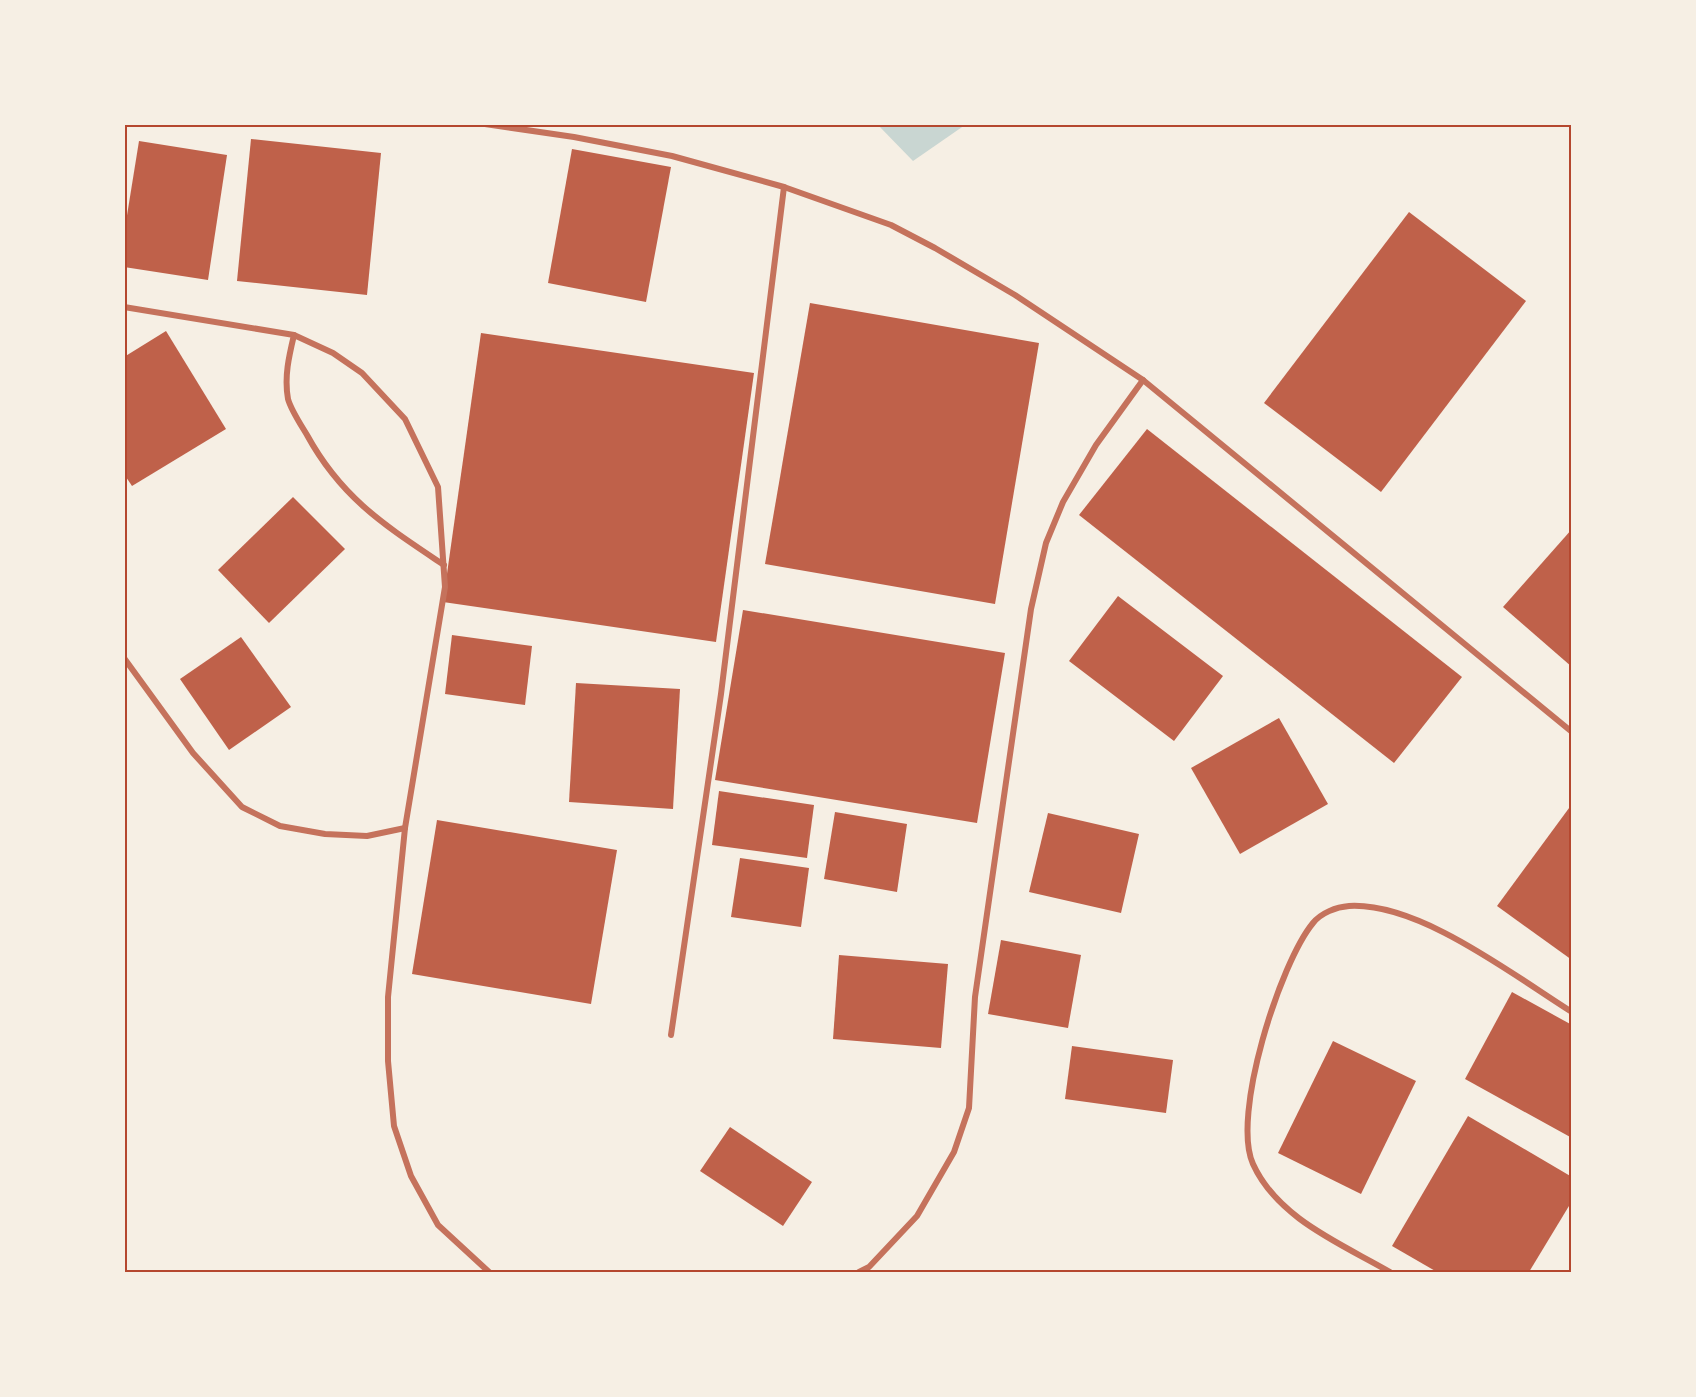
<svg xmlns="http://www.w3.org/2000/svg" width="1696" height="1397" font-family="'Asap Condensed',sans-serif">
<rect width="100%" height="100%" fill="#f6efe4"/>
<polygon fill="#c9d6d2" points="878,125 965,125 913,161"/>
<g fill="#bf614a">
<polygon points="251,139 381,153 367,295 237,281"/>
<polygon points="139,141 227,155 208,280 124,267 124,234"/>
<polygon points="572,149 671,167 646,302 548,283"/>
<polygon points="1409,212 1526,301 1381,492 1264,403"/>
<polygon points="810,303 1039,343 995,604 765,564"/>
<polygon points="166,331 226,429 132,486 124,474 124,357"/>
<polygon points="481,333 754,373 716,642 443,602"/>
<polygon points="1147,429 1462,677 1394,763 1079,515"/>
<polygon points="293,497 345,549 269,623 218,570"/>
<polygon points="1572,529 1572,667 1503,607"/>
<polygon points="1118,596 1223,676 1174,741 1069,661"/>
<polygon points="743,610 1005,653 977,823 715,780"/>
<polygon points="452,635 532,646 525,705 445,694"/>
<polygon points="241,637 291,707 229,750 180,679"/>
<polygon points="576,683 680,689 673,809 569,802"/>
<polygon points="1279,718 1328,804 1240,854 1191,768"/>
<polygon points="719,791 814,805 807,858 712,845"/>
<polygon points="1572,804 1572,960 1497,906"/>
<polygon points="835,812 907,824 897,892 824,879"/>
<polygon points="1048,813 1139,834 1121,913 1029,892"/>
<polygon points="437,820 617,850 591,1004 412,974"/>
<polygon points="740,858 809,868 801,927 731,917"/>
<polygon points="1001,940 1081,955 1068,1028 988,1014"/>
<polygon points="839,955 948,964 941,1048 833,1039"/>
<polygon points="1512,992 1572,1025 1572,1138 1465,1079"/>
<polygon points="1333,1041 1416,1081 1361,1194 1278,1153"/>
<polygon points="1072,1046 1173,1060 1166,1113 1065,1099"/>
<polygon points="1468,1116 1572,1177 1572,1201 1529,1272 1437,1272 1392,1246"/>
<polygon points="730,1127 812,1182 783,1226 700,1171"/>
</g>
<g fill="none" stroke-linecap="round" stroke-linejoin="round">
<g stroke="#c5725c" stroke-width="6">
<polyline points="485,124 574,137 672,156 784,187 891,225 935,248 1015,295 1143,380 1572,732"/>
<polyline points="124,307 294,335 333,353 362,373 405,419 438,487 445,587 405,828 388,997 388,1061 394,1126 411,1176 438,1225 489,1272"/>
<path d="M294,335C289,356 284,377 288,399C291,410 301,425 307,435C342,499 386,526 444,565"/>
<polyline points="124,658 193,753 242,807 280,826 325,834 367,836 405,828"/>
<polyline points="671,1035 721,694 784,187"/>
<polyline points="859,1272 869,1267 917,1216 954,1152 969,1108 975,997 1031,609 1046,543 1063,502 1096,445 1143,380"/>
<path d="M1390,1272C1342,1244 1278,1219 1253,1164C1231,1116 1280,963 1313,923C1321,913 1336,907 1349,906C1419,902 1513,975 1572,1012"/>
</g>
</g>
<rect width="1696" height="1397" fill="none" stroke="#f6efe4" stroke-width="252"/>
<rect x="126" y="126" width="1444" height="1145" fill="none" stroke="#b5482f" stroke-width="2"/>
</svg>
